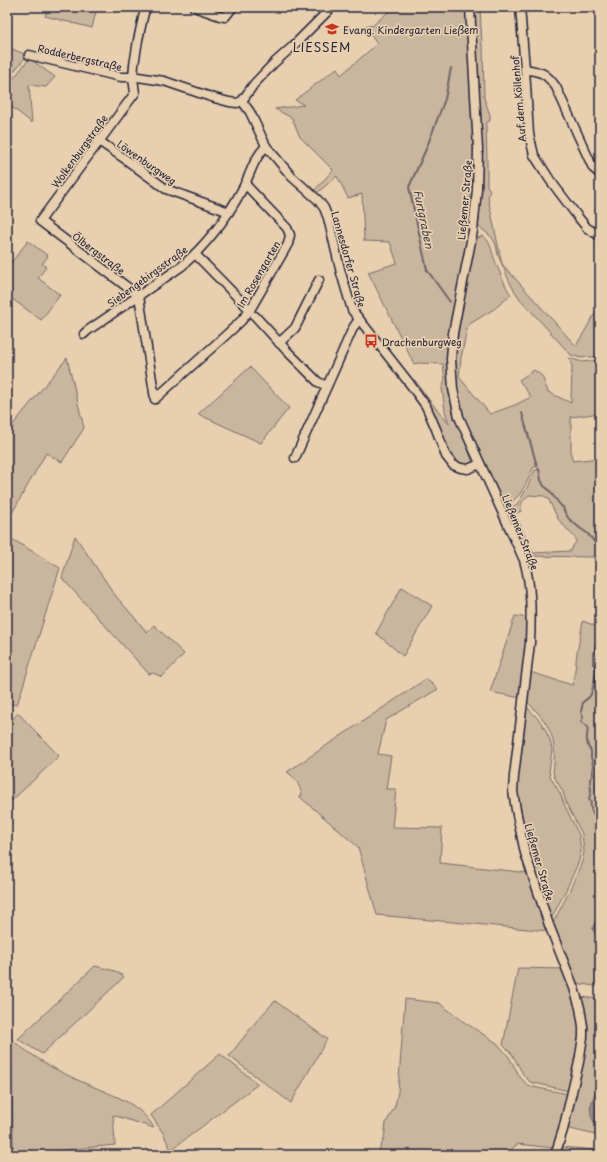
<svg xmlns="http://www.w3.org/2000/svg" width="607" height="1162" font-family="'Playpen Sans',sans-serif">
<rect width="100%" height="100%" fill="#e7cfaf"/>
<filter id="ink" filterUnits="userSpaceOnUse"><feTurbulence type="fractalNoise" baseFrequency=".025" numOctaves="2"/><feDisplacementMap in="SourceGraphic" scale="8" xChannelSelector="R" yChannelSelector="G"/><feConvolveMatrix kernelMatrix="1 2 1 2 8 2 1 2 1" color-interpolation-filters="sRGB"/></filter>
<g filter="url(#ink)">
<g fill="#cab69e" stroke="#766c6c" fill-rule="evenodd">
<polygon points="49,7 97,7 92,28 45,16"/>
<polygon points="394,7 466,7 472,117 474,167 474,185 469,238 451,332 457,420 472,460 470,464 464,466 453,461 413,382 415,380 417,383 430,401 449,424 445,411 442,388 445,380 443,364 419,363 414,364 368,272 397,263 390,242 364,241 362,194 348,198 337,176 317,193 314,191 333,170 300,137 292,118 275,109 304,105 295,100 337,68 341,75 377,44 365,27 367,25 372,26"/>
<polygon points="474,7 480,7 482,46 483,46 484,98 490,115 490,121 486,123 487,163 487,186 490,190 488,198 502,264 576,346 600,305 600,356 581,358 571,355 520,299 511,285 498,255 496,245 493,239 488,234 478,226"/>
<polygon points="7,47 27,55 7,80"/>
<polygon points="30,59 55,77 46,87 29,85 32,123 7,103 7,87 28,60"/>
<path d="M483,236C491,242 491,249 494,258C498,268 505,287 511,295L494,309L468,325L461,358L459,377L490,414L515,405L531,397L519,380L534,370L542,376L548,392L571,403L572,366L569,358L582,362L600,360V413L571,417V455L573,461L600,458V567L595,562L594,557L527,556L521,539L506,511L517,504L526,490L535,470H538L537,466L533,468C526,485 521,497 505,507L464,417C450,379 456,343 463,305C467,284 471,262 475,241L478,238ZM529,495L544,496L548,498L558,519L576,539V542L573,546L571,551L533,553L515,514L521,511C520,503 523,500 529,495Z"/>
<polygon points="28,241 48,256 42,264 46,267 38,278 60,295 41,320 7,295 7,268"/>
<polygon points="67,358 84,428 62,462 46,453 7,522 7,432"/>
<polygon points="250,367 289,408 261,443 198,414"/>
<polygon points="7,536 60,568 17,705 7,703"/>
<polygon points="75,536 115,595 147,632 154,625 184,654 162,677 153,673 149,674 62,578"/>
<polygon points="402,587 432,606 403,656 376,633"/>
<polygon points="515,616 528,618 521,698 490,692"/>
<path d="M583,621L598,627L600,621V777L595,784L600,805V987L576,983L553,923L569,892L582,862L584,852L582,834L566,803L563,792L554,776L553,772C558,738 550,723 525,700L530,672L572,685L574,679L577,653Z"/>
<path d="M426,679L438,689L386,720L378,754L391,756L386,789H396L392,827L442,828L440,863L529,873L549,931L377,915L358,847L299,796L302,795C299,784 296,778 287,772Z"/>
<polygon points="525,705 540,721 545,729 550,740 552,749 549,772 551,778 560,793 564,804 579,835 581,851 579,861 566,890 551,919 528,852 516,791"/>
<polygon points="18,713 59,756 7,805 7,725"/>
<polygon points="95,966 115,971 124,977 42,1054 18,1039"/>
<polygon points="518,968 565,969 570,983 580,1027 576,1054 569,1091 530,1082 523,1074 512,1054 503,1045"/>
<polygon points="580,997 600,999 600,1083 595,1093 590,1109 597,1125 600,1125 600,1136 566,1128 585,1046"/>
<polygon points="405,999 439,1003 464,1022 497,1043 509,1057 520,1077 528,1086 568,1094 558,1134 553,1148 518,1144 504,1155 377,1155 384,1139 386,1123 395,1106 398,1092"/>
<polygon points="275,1001 327,1039 291,1103 229,1056 259,1018"/>
<path d="M9,1038C22,1048 36,1058 50,1066C64,1074 79,1081 94,1087C118,1097 141,1105 154,1128L113,1115L115,1145L13,1155L12,1067Z"/>
<polygon points="220,1054 258,1084 171,1150 163,1133 151,1115"/>
<polygon points="7,1059 8,1067 8,1155 7,1155"/>
<polygon points="600,1145 600,1155 560,1155 562,1147 596,1150"/>
</g>
<path fill="#a19186" stroke="#6e6568" d="M600,1083V1125H599L594,1122C586,1110 594,1095 600,1083Z"/>
<g fill="none" stroke-linecap="round" stroke-linejoin="round">
<g stroke="#6e6568" stroke-width="2">
<polyline points="450,302 427,270 409,187 426,149 445,99 451,68"/>
<polyline points="522,413 537,466"/>
<polyline points="539,469 541,480 544,486 548,489 561,506 563,507 564,511 569,519 581,529 587,533 600,548"/>
<path d="M600,641L595,647L596,649L593,654V664C595,666 596,666 596,669C597,671 592,693 590,696C589,698 585,700 583,702L581,712L583,717L581,722L588,727C587,735 585,744 591,751V758C595,763 591,768 593,775L590,779L591,791L589,799L591,802C589,809 595,819 600,823"/>
<polyline points="600,903 597,908 598,917 593,929 595,932 600,938"/>
</g>
<g stroke="#22223b" stroke-width="11">
<g id="minor">
<polyline points="147,7 144,13 138,40 134,65 133,78 135,93 40,221 139,296 155,399"/>
<polyline points="194,7 220,16 225,17 233,7"/>
<path d="M470,7L478,149L477,189L473,231L453,333L451,359L453,389L459,417L524,560C532,588 531,615 530,643L514,776L513,791L516,810L525,853L549,925L574,988L580,1008L583,1026V1037L579,1062L563,1130L555,1155"/>
<polyline points="520,7 525,69 529,134 534,155 550,180 578,217 587,228 600,236"/>
<polyline points="29,55 121,77 138,77 164,81 211,97 229,102 237,103 242,101 254,84 274,63 292,47 332,7"/>
<path d="M525,69C542,72 546,73 556,87L593,168L600,174"/>
<polyline points="242,101 250,112 266,146 292,177 318,200 324,208 328,218 341,273 352,310 410,384 426,406 436,429 446,456 453,465 461,468 468,469 480,464"/>
<polyline points="99,141 125,159 166,189 229,212"/>
<polyline points="195,254 250,310"/>
<polyline points="255,316 287,351 318,382 327,386"/>
<path d="M84,334L87,331L182,266C208,243 228,217 244,186C252,170 253,160 266,146"/>
<polyline points="279,343 295,328 319,280"/>
<polyline points="155,399 226,335 241,321 250,310 288,244 290,235 287,228 245,184"/>
<polyline points="295,458 353,328 359,319"/>
</g>
</g>
<use href="#minor" stroke="#e7cfaf" stroke-width="8"/>
</g>
</g>
<defs>
<g id="school-bare" transform="scale(1.08)"><path d="M0-5L7-2L0 1L-7-2ZM-4 1L0 2.5L4 1V4Q0 6-4 4Z" fill="#c8321e" stroke="#e7cfaf" stroke-width="2.5" paint-order="stroke"/></g>
<g id="bus-bare" transform="scale(1.08)"><path d="M-5-6H5V4H4V6H2V4H-2V6H-4V4H-5ZM-3.5-4V0h7V-4ZM-3.5 1.2v1.5H-2V1.2ZM2 1.2v1.5H3.5V1.2Z" fill="#c8321e" stroke="#e7cfaf" stroke-width="2.5" paint-order="stroke"/></g>
</defs>
<g fill-rule="evenodd">
<use href="#school-bare" x="332" y="29"/>
<use href="#bus-bare" x="371" y="341"/>
</g>
<g text-anchor="middle" dominant-baseline="central" stroke-width="3.5" stroke-linejoin="round" paint-order="stroke">
<g font-size="10" fill="#22223b" stroke="#e7cfaf" text-anchor="start">
<text x="343" y="29">Evang. Kindergarten Ließem</text>
<text x="382" y="341">Drachenburgweg</text>
</g>
<g font-size="10" fill="#22223b" stroke="#e7cfaf">
<text transform="translate(80 57) rotate(13)">Rodderbergstraße</text>
<text transform="translate(518 99) rotate(-95)">Auf dem Köllenhof</text>
<text transform="translate(79 151) rotate(-54)">Wolkenburgstraße</text>
<text transform="translate(147 162) rotate(35)">Löwenburgweg</text>
<text transform="translate(464 200) rotate(-85)">Ließemer Straße</text>
<text transform="translate(99 253) rotate(37)">Ölbergstraße</text>
<text transform="translate(349 259) rotate(74)">Lannesdorfer Straße</text>
<text transform="translate(258 274) rotate(-60)">Im Rosengarten</text>
<text transform="translate(147 276) rotate(-36)">Siebengebirgsstraße</text>
<text transform="translate(521 532) rotate(68)">Ließemer Straße</text>
<text transform="translate(540 862) rotate(74)">Ließemer Straße</text>
</g>
<g font-size="11" font-style="italic" fill="#423e4e" stroke="#e7cfaf">
<text transform="translate(424 219) rotate(78)">Furtgraben</text>
</g>
<g font-size="12" letter-spacing="1" fill="#22223b" stroke="#e7cfaf">
<text x="322" y="47">LIESSEM</text>
</g>
</g>
<rect width="607" height="1162" fill="none" stroke="#e7cfaf" stroke-width="24"/>
<rect x="12" y="12" width="583" height="1138" fill="none" stroke="#22223b" stroke-width="1.5" filter="url(#ink)"/>
</svg>
